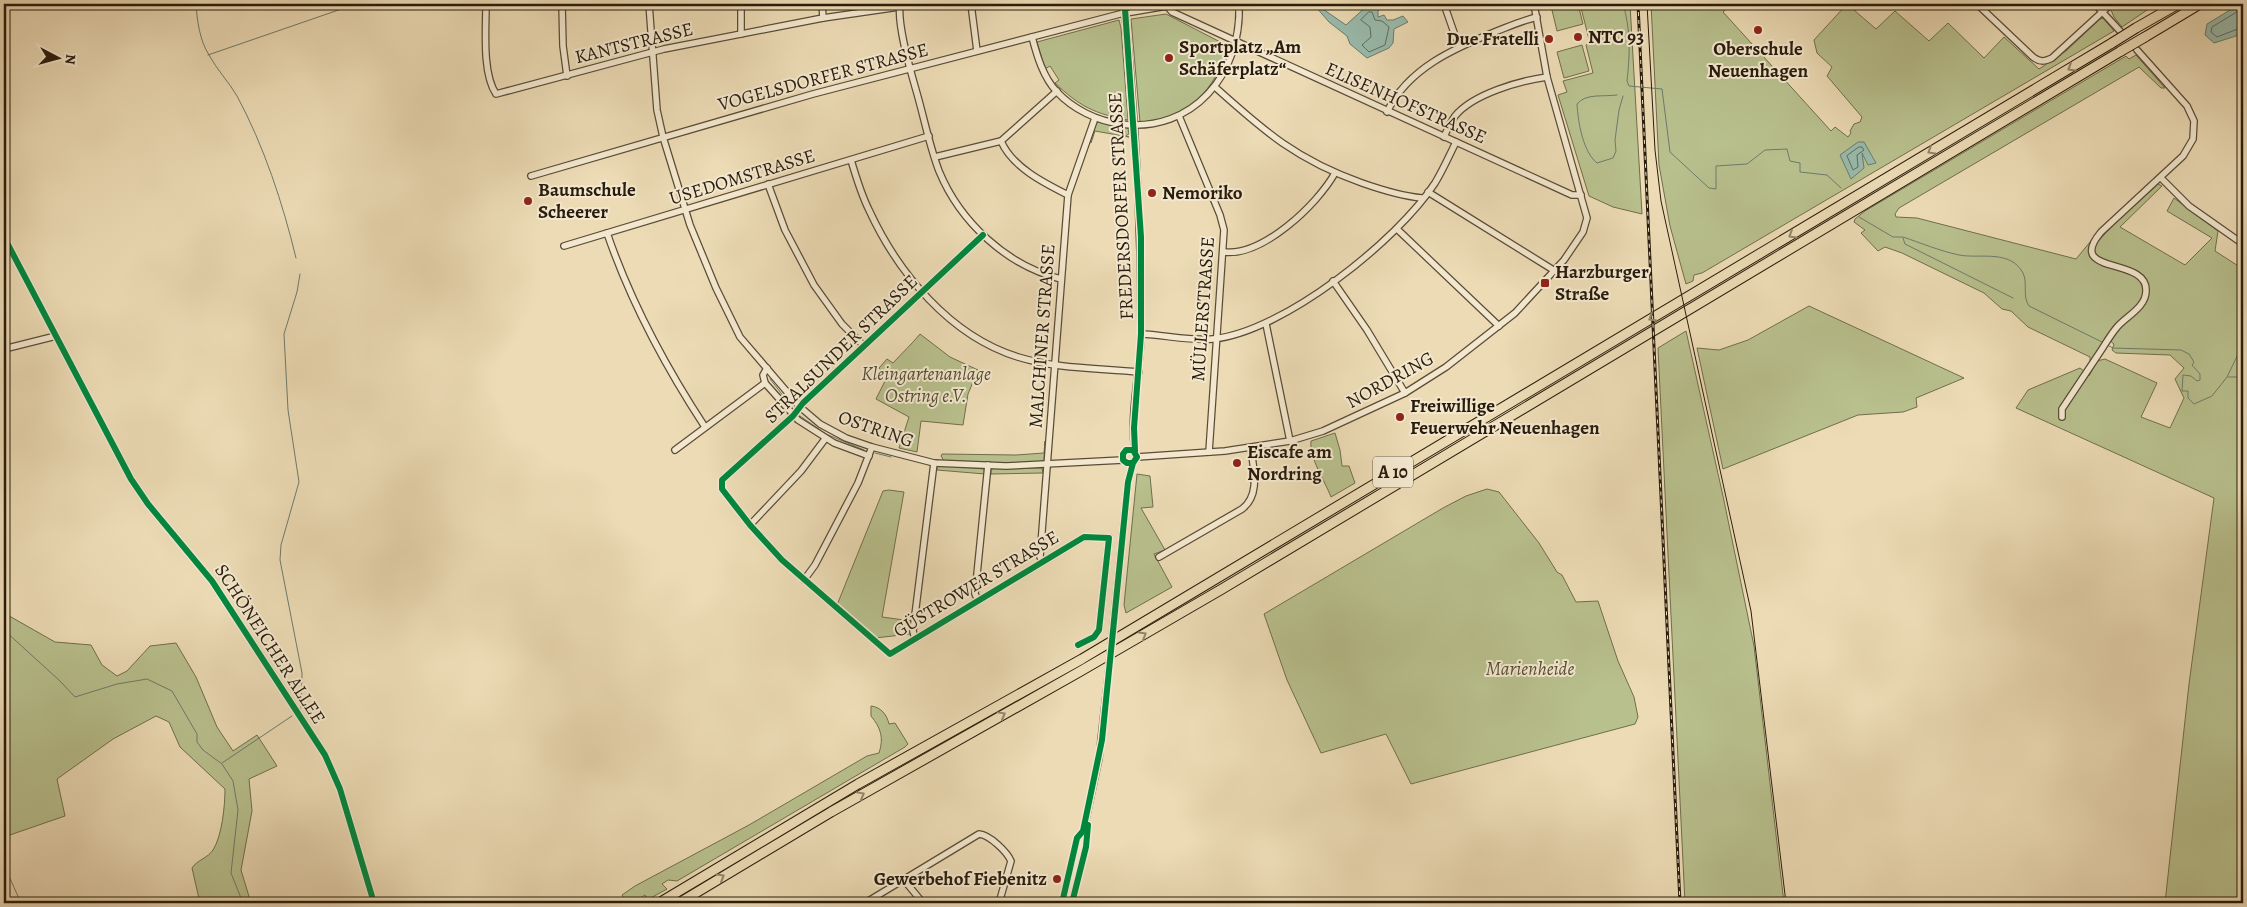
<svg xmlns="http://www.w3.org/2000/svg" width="2247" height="907" font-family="Alegreya,serif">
<rect width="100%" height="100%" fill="#ecdbb5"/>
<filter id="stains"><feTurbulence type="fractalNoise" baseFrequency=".004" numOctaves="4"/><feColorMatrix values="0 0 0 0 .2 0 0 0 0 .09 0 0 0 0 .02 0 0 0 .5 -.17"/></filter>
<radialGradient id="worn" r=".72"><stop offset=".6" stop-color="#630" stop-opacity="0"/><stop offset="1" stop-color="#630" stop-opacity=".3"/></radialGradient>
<g fill="#b8c08d" stroke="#706e4c">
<polygon points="1558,4 1578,4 1583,24 1557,31 1551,6"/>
<polygon points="1580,4 1630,4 1642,214 1613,207 1589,196 1558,95 1567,92 1563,81 1593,73 1586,45 1590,43"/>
<polygon points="1651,4 1732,4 1723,12 1831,131 1835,127 1848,137 1851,133 1850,131 1854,124 1860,122 1862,117 1827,76 1832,67 1817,53 1814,40 1847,4 1876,29 1895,11 1929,41 1948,23 1984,58 2004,37 2039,69 2066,51 2100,19 2103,18 2114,31 1702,273 1694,275 1693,281 1686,284 1670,226 1659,165"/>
<polygon points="2117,4 2156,4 2122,27 2114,17 2111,10"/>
<path d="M1166,14L1228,46C1218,87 1185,123 1140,122L1131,19Z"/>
<path d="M1119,20L1121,28L1128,120C1095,114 1079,106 1055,83L1059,80L1050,66L1045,69L1037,42Z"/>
<polygon points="1582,45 1589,71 1564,78 1557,52"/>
<path d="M2136,55L2165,88H2161L2139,67L1899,208L1895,214L1896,217L1917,218L2076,259L2095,236L2089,249L2093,260L2132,274L2143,284L2144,293L2139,303L2114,328L2085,372L2089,376L2097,361L2105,359L2157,383L2141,417L2170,428L2184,398L2175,379L2184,368L2170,355L2116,353L2112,350L2114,344L2109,340C2113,335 2117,329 2121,325C2133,313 2152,305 2147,285C2146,277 2139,272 2132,269C2120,264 2106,264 2095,256L2094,246L2114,224L2158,184L2162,186L2120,227L2185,265L2212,238L2167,211L2174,198L2218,231L2215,251L2243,269V903H2165L2189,684L2214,498L2016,408L2028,390L2080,368L2084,371L2090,364V357L2028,327L2011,311L2002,309L1984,293L1902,253L1885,247L1878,251L1861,233L1865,230L1854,222L1855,219L1865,211L2126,56L2129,59Z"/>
<polygon points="1097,122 1128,128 1129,134 1125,136 1129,137 1095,131 1091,143 1089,141"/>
<polygon points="1809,306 1964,378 1916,398 1917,407 1903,412 1858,415 1723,469 1697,348 1719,350 1748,340"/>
<polygon points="1686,331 1723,496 1754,646 1784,903 1685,903 1658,348"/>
<path d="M920,334L950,357L978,370L968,394L963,425L921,421L917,452L899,448L909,417L876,399L887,377L879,368L887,359L893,363C902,353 911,345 920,334Z"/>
<path d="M1335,433L1340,450L1342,466H1349L1355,483L1331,497C1325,481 1309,458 1311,441Z"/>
<polygon points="1045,441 1044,462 1017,464 944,461 941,456 942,454 1016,455 1044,453"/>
<polygon points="939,465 984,469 985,474 937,470 937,466"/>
<polygon points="994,468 1042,468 1043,473 991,474 991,470"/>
<polygon points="1137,474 1150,476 1153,507 1141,508 1165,550 1154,554 1172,587 1126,613 1124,605"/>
<polygon points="1487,489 1499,492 1539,543 1557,572 1562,575 1576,602 1598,601 1618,661 1634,697 1638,717 1635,724 1411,784 1386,734 1321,753 1287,680 1264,614 1443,508 1466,496"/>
<polygon points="889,490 904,492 882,617 912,621 910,634 875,638 837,605 883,491"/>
<path d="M4,613L55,642L91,645L102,665L117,676L127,671L150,646L176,643L196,677L217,727L233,751L257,735L277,766L249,779L252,811L241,870L251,903H200L192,868C197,860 208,858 213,850C222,836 225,806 225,789L180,747L169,722L156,716L113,739L57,779L65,816L4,837Z"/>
<path d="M871,706C881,707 887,715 889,724L895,723L908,744L905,747L677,881L668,880L662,884L667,889L647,900L645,895L633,903H627L622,895L635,886L749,825L867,756L879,753C884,738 881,728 871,716Z"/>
</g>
<g fill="#99bbac" stroke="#6c7b6c">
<polygon points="1369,4 1388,4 1387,7 1381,8 1378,11 1378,17 1384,15 1387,20 1393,20 1403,16 1408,22 1394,29 1393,43 1389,48 1367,58 1350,44 1347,36 1329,22 1316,7 1317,5 1346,25"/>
<polygon points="2240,4 2243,4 2243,30 2236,36 2214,43 2205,35 2207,24"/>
<polygon points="1858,142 1864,142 1876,163 1868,165 1862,153 1864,168 1851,179 1840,155"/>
</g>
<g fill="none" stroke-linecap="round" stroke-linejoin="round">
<g stroke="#616c5c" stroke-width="1">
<polyline points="2242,4 2240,10 2212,27 2211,32 2217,37 2243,27"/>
<polygon points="1369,12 1372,12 1375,20 1382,21 1389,27 1385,45 1369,52 1362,45 1371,37 1370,27 1361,20"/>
<polygon points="1859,147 1862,147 1864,150 1857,155 1858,167 1853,170 1847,156"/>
</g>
<g stroke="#6c7b6c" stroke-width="1">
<path d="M196,4C197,21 200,41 209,55C217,70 229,82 237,96C264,146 283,204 296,258"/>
<path d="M1623,4C1631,30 1630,54 1627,81L1629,86L1662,89L1670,152L1709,188L1716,189V166L1747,164L1765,150L1787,149L1790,161L1800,163V172L1827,175L1841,188"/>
<polyline points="208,55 356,4"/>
<path d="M1617,95C1603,97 1586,93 1577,104C1578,122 1583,152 1597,163L1613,158L1616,151L1615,140L1619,110L1623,96"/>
<path d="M1859,217L1893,237H1903C1921,243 1940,251 1959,255C1980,259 2010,249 2023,273C2028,283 2022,296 2029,306L2104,343"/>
<polyline points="1903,238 1905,244 2013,298"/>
<polyline points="300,274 297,292 284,334 288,410 299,482 281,545 280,560 302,673 301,708"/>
<polyline points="2107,345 2113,348 2181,350 2189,354 2194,362 2192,365 2200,374 2200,380 2197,381 2191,376 2183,375 2182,391 2188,391 2188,398 2194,404 2212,396 2227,377 2243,344"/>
<polyline points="2228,377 2243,377"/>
<polyline points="770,379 792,407"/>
<polyline points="800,416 826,434 864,450"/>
<polyline points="875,453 891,457"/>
<polyline points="4,630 60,681 75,697 117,684 147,679 172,691 197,734 197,742 203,750 222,764 233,781 238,810 231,873 243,903"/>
<polyline points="222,763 292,716"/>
<polyline points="4,865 21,903"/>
</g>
<g stroke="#5a4c36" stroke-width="8">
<g id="minor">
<path d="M486,4C486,29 482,73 496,94L664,49L823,18L899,7"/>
<polyline points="562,4 563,46 567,76"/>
<polyline points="649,4 657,110 663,137 690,225 716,288 740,337 800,407 820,424 846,438 872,447 934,463 1006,466 1123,460"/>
<polyline points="741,4 741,34"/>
<polyline points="822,4 823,18"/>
<path d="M900,4C897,25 910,69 916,90C924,117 929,145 939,171C960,222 1007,266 1061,279"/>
<polyline points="971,4 977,51"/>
<path d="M1124,4C1135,111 1141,218 1141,326C1142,367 1129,410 1135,451"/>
<polyline points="1444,4 1459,47"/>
<path d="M1977,4L2033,57C2040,62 2044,62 2052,58L2111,4"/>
<polyline points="2095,4 2120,31"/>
<polyline points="1167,6 1172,12 1572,195 1581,195"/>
<path d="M1032,37C1037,56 1043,77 1057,92C1073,109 1097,121 1121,124C1193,133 1242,74 1239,4"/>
<path d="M1215,87C1265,132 1297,160 1362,183C1382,190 1401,196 1422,198"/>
<path d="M1387,112C1408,68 1455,48 1497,31C1510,26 1524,20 1537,17"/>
<polyline points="1179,116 1220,215 1224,230 1209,452"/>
<path d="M1444,137C1447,130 1450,123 1455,116C1473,94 1519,81 1547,77"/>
<path d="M1001,141C1012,167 1044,183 1068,195"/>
<polyline points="935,157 1001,141 1057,91"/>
<path d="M851,160C856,177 861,194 869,210C898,273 950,336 1018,357C1057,369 1099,368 1139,372"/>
<polyline points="531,176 813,94 1120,14 1167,6"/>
<polyline points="2161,178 2189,206 2243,244"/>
<polyline points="768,184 785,230 814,285 842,324 864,346"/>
<polyline points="1428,192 1555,271"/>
<polyline points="1397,229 1499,326"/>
<path d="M607,233C631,303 665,366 705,427"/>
<polyline points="983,235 803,403 793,416 722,480 722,489 750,525 782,560 890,654 1084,537 1109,538 1099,630 1094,637 1078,645"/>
<polyline points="4,237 131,479 148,504 212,581 325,755 340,789 374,903"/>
<polyline points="564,246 929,136"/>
<path d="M1224,252C1262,257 1317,205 1335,173"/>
<polyline points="1333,281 1367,330 1405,393"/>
<polyline points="1266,324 1290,441"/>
<path d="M1141,334C1165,335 1190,341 1213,339C1283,332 1397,241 1435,183C1443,170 1449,156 1456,142"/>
<polyline points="4,349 56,336"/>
<polyline points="765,383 798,420 834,443 869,456"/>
<path d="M2062,417V409C2074,391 2086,373 2098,355C2105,345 2110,335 2118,326C2127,316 2146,307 2146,291C2148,256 2064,276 2101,232L2183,156L2193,139L2194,121L2187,106L2137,50"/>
<polyline points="675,450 765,383 763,375 767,368"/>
<polyline points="1137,457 1225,451 1290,441 1323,431 1405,393 1446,367 1515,313 1564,260 1583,232 1587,218 1547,77 1534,4"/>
<polyline points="750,525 801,471 825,439"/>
<path d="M1159,557L1242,509C1261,495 1253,468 1251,448"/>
<polyline points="1042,561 1040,557 1068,195 1095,118"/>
<polyline points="804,580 815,565 858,483 872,447"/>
<polyline points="978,600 975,594 988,465"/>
<polyline points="1114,619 1128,482 1133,463 1137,457 1133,450 1126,450 1123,454 1123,460 1127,463 1133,463"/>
<polyline points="915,639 913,631 934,463"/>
<polyline points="904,880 923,903"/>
<path d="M865,903L979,834C990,835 1007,852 1011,861L999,903"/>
<polyline points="1068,903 1099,758 1108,678"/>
</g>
</g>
<g stroke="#291c0c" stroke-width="11">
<g id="highway">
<polyline points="2136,28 2178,4"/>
<polyline points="2145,37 2200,4"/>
<polyline points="659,903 858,784 1082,659 2112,43"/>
<polyline points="679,903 831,812 1079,672 1222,589 2121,51"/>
</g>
</g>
<use href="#minor" stroke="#f3e8cf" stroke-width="5.5"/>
<use href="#highway" stroke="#ecdbb5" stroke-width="9"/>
<polyline stroke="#291c0c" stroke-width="1" points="1647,4 1655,150 1661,201 1751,611 1786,903"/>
<g stroke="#291c0c" stroke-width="3">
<polyline id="rail" points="1638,4 1680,903"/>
</g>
<use href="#rail" stroke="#f3e8cf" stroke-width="1" stroke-dasharray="4" stroke-linecap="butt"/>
<g stroke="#5a4c36" stroke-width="8" stroke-linecap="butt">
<polyline id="minor-bridge" points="1108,678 1114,619"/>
</g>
<g stroke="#291c0c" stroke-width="11" stroke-linecap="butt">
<g id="highway-bridge">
<polyline points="2112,43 2136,28"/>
<polyline points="2121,51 2145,37"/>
</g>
</g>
<use href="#minor-bridge" stroke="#f3e8cf" stroke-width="5.5"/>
<use href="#highway-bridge" stroke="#ecdbb5" stroke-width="9"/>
<g stroke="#f3e8cf" stroke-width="9">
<g id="cycleway">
<polyline points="1131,4 1128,8 1125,9 1141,237 1141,334 1134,428 1135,451"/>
<polyline points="983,235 803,403 793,416 722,480 722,489 750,525 782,560 890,654 1084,537 1109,538 1099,630 1094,637 1078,645"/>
<polyline points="4,237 131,479 148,504 212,581 325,755 340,789 374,903"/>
<polyline points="1062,903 1077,838 1083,831 1102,740 1128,482 1133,463 1137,457 1133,450 1126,450 1123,454 1123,460 1127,463 1133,463"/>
<polyline points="1072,903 1086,847 1088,825"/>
</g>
</g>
<use href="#cycleway" stroke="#00873e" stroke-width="6"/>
</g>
<defs><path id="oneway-chevron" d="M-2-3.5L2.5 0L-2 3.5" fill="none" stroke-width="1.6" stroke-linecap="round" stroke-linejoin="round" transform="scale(1.25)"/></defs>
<g stroke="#948569">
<use href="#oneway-chevron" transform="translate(2071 68) rotate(149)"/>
<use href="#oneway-chevron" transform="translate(1931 151) rotate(149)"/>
<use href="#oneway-chevron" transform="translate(1792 235) rotate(149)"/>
<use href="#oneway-chevron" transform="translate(1652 318) rotate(149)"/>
<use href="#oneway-chevron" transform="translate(1143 635) rotate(-30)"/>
<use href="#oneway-chevron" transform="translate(1002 715) rotate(-29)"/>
<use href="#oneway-chevron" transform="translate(861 795) rotate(-29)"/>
<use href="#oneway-chevron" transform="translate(721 877) rotate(-31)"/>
</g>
<g fill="#8f2418" stroke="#f3e8cf" stroke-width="2">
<circle cx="1758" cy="30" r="5"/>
<circle cx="1578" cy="37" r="5"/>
<circle cx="1549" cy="39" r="5"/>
<circle cx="1169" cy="58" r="5"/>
<circle cx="1152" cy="193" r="5"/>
<circle cx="528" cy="201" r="5"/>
<rect x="1540" y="278" width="10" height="10" rx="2.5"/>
<circle cx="1400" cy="417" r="5"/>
<circle cx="1237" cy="463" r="5"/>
<circle cx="1057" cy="879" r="5"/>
</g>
<g text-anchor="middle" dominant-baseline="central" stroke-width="4" stroke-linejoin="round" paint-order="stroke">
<rect fill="#f3e8cf" stroke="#665946" stroke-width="1" x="1373" y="456.5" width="40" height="31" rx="4"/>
<g font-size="18" font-weight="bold" fill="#291c0c">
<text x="1393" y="472">A 10</text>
</g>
<g font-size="19" font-weight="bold" fill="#291c0c" stroke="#f3e8cf" text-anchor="start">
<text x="1588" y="37">NTC 93</text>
<text x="1539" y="39" text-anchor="end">Due Fratelli</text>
<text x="1179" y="47">Sportplatz „Am<tspan x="1179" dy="22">Schäferplatz“</tspan></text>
<text x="1758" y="49" text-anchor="middle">Oberschule<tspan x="1758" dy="22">Neuenhagen</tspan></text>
<text x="538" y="190">Baumschule<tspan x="538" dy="22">Scheerer</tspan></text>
<text x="1162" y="193">Nemoriko</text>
<text x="1555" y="272">Harzburger<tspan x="1555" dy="22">Straße</tspan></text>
<text x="1410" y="406">Freiwillige<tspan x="1410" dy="22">Feuerwehr Neuenhagen</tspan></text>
<text x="1247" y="452">Eiscafe am<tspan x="1247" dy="22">Nordring</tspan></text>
<text x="1047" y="879" text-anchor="end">Gewerbehof Fiebenitz</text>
</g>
<g font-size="19" fill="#291c0c" stroke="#f3e8cf">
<text transform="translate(634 43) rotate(-14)">KANTSTRASSE</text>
<text transform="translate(823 77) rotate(-15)">VOGELSDORFER STRASSE</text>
<text transform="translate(1406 103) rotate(24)">ELISENHOFSTRASSE</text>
<text transform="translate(742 177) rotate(-17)">USEDOMSTRASSE</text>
<text transform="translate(1121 206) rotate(-93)">FREDERSDORFER STRASSE</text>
<text transform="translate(1203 309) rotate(-86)">MÜLLERSTRASSE</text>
<text transform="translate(1042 336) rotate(-86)">MALCHINER STRASSE</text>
<text transform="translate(841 349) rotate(-44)">STRALSUNDER STRASSE</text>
<text transform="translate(1390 380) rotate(-29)">NORDRING</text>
<text transform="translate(876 429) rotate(19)">OSTRING</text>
<text transform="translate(976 584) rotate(-31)">GÜSTROWER STRASSE</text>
<text transform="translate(270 644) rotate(57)">SCHÖNEICHER ALLEE</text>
</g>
<g font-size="19" font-style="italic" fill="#544d33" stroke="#f3e8cf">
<text x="926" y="374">Kleingartenanlage<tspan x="926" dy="22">Ostring e.V.</tspan></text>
<text x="1530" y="669">Marienheide</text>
</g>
</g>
<rect width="2247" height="907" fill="none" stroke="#ecdbb5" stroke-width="20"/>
<rect x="5" y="5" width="2237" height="897" fill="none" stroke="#291c0c" stroke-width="2.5"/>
<rect x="10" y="10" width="2227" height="887" fill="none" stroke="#291c0c"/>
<g transform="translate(58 58) rotate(96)" stroke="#f3e8cf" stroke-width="4" paint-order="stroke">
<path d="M0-4L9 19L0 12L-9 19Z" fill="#291c0c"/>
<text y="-8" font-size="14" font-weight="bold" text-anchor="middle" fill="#291c0c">N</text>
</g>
<rect width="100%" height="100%" filter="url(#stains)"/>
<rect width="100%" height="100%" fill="url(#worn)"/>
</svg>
